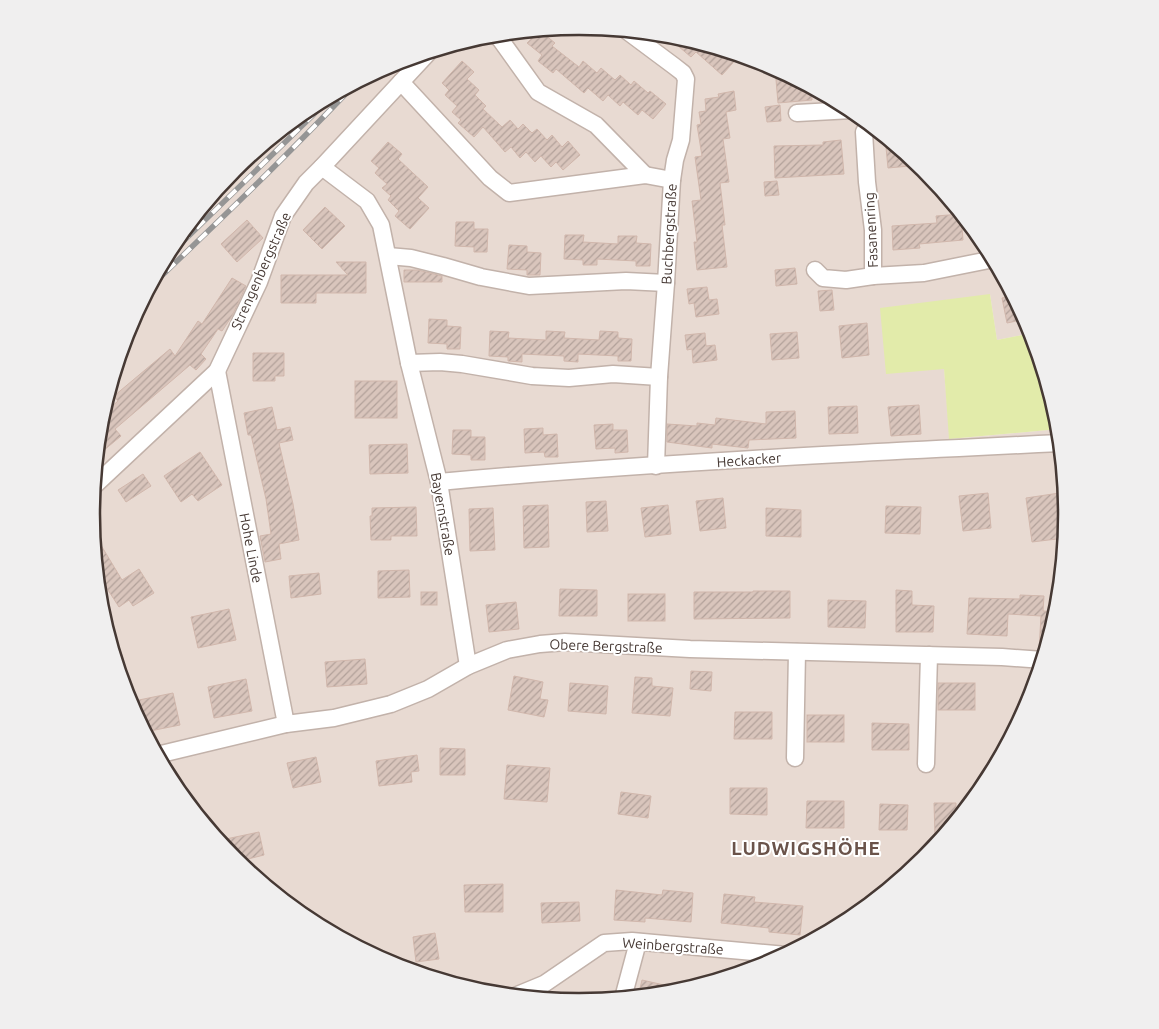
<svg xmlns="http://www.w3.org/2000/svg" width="1159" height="1029" font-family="Ubuntu,sans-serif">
<defs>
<pattern id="building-hatch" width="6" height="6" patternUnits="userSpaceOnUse" patternTransform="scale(1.25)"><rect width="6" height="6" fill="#d9c5bc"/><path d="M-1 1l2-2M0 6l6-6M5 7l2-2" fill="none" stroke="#b2a19a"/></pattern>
</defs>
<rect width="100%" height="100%" fill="#f3eae5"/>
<polygon fill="#e8dad2" points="580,26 675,36 767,64 851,109 925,169 986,243 1031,328 1032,333 997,340 990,294 944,369 950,439 1059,429 1068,515 1058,610 1030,702 985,786 925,860 851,921 766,966 674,993 579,1003 484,993 392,965 308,920 234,860 173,786 128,701 101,609 91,514 101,419 129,327 174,243 234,169 308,108 393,63 485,36"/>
<polygon fill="#e2ebaa" points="990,294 997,340 1032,333 1058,420 1059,429 949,439 944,369 886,374 880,308"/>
<g fill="url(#building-hatch)" stroke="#d1b7ac">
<polygon points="539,30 555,43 552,46 579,67 583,61 597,73 601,68 615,80 620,75 631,85 634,81 648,93 650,91 666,104 653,119 642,110 638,115 623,102 620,106 608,95 603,101 588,88 584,93 556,69 553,73 538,61 542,55 527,43 531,39 521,32"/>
<polygon points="665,35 675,36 740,55 722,75 696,52 691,57"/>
<polygon points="462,61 474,72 467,79 479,90 475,95 486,106 483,109 502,127 510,120 518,129 523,124 532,133 537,129 547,140 552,135 562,147 568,141 580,155 563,170 556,162 551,167 541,156 535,162 526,152 520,158 511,147 505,152 483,127 474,137 458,123 461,120 452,112 457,106 445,95 449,90 442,83"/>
<polygon points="775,68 811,87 812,100 778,103"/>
<polygon points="734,91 736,110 726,112 730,138 723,139 729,182 720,183 725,225 722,225 727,267 697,270 694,242 697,242 692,201 701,200 695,157 702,156 697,125 701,124 699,112 706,111 705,99 719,97 718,94"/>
<polygon points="780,105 781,121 767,122 765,107"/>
<polygon points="885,137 920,165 888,168"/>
<polygon points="841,140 844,174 775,178 774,146 823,145 823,142"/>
<polygon points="388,142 402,154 398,159 428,187 418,198 429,208 410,229 395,216 399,211 388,200 391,196 382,188 387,184 375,173 379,168 371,161"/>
<polygon points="777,181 779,195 765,196 764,182"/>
<polygon points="325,207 345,226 322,249 303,230"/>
<polygon points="961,214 963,240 919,244 920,248 893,250 892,226 937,223 936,216"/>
<polygon points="247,220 263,238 237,262 221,244"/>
<polygon points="456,222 474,222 474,229 488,229 487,252 474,252 474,247 455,246"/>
<polygon points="565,235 584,235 583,242 618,244 618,236 637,236 636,243 651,244 650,266 636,266 636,261 597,259 597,265 583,265 583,260 564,259"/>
<polygon points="509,245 527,246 527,252 541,253 540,275 527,275 527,270 507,269"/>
<polygon points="336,262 366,262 366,293 316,293 316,303 281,303 281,275 348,275"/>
<polygon points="795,268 797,284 776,286 775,270"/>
<polygon points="404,270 418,270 442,276 442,282 404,282"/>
<polygon points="232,278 246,286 232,316 222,331 218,329 201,354 206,359 196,370 190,365 115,429 121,436 97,456 101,419 102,415 118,401 114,396 170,349 175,356 198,321 202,324"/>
<polygon points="707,287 709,300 717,299 719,314 696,317 694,303 689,304 687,289"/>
<polygon points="832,290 834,310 820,311 818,291"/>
<polygon points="1014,296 1026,319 1007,323 1002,298"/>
<polygon points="429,319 447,320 447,326 461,327 460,349 447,349 447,344 428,343"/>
<polygon points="867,323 869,355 842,358 839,326"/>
<polygon points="490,331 509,332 508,338 546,340 546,331 565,332 564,338 599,340 600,331 618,332 618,338 632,339 631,361 618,361 618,356 578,354 578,362 564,361 564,356 522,354 522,362 508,361 508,357 489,356"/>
<polygon points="797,332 799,358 772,360 770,334"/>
<polygon points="705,333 706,346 715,345 717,360 693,363 692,349 687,350 685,335"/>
<polygon points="253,353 284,353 284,376 275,376 275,381 253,381"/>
<rect x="355" y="381" width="42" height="37"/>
<polygon points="919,405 921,434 891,436 888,407"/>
<polygon points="857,406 858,433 829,434 828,407"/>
<polygon points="272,407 277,430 290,427 293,440 279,443 293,504 299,540 279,544 281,559 265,562 260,536 271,534 266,499 251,435 248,435 244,413"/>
<polygon points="795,411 796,438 749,440 748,448 712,444 712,448 667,442 667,424 697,426 697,423 715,425 716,418 766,424 766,412"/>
<polygon points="613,424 613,430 627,430 628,452 615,453 615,448 596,449 594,425"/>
<polygon points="543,428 543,435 557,434 558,457 545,457 544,452 525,453 524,429"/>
<polygon points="453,430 471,430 471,437 485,437 485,460 471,460 471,455 452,454"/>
<polygon points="407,444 408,473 370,474 369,445"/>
<polygon points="200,452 222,485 198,501 192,494 181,502 164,476"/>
<polygon points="143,474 151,486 126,502 118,490"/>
<polygon points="1066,492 1068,515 1065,538 1032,542 1026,498"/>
<polygon points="988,493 991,528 963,531 959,496"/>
<polygon points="723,498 726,528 700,531 696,501"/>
<polygon points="606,501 608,531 587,532 586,502"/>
<polygon points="548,505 549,547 524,548 523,506"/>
<polygon points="668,505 671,534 645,537 641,508"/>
<polygon points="886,506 921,507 920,534 885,533"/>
<polygon points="416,507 417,536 391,536 391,540 371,540 370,516 372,516 372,508"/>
<polygon points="493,508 495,550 470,551 469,509"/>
<polygon points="766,508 801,510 801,537 766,536"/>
<polygon points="93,532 122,580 139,569 154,593 133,606 129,600 119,607 97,573"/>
<polygon points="409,570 410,597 378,598 378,571"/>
<polygon points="319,573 321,594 291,598 289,576"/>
<polygon points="560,589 597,590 597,616 559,616"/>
<polygon points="896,590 912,591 912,605 934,606 933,632 896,632"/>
<polygon points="753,591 790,591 790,618 694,619 694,592 753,592"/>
<rect x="421" y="592" width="16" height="13"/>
<rect x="628" y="594" width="37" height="27"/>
<polygon points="1020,595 1044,596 1043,611 1058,612 1046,651 1039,650 1041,616 1008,614 1007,636 967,634 969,598 1020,599"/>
<polygon points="828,600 866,601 865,628 828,627"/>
<polygon points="516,602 519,629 489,632 486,605"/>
<polygon points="229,609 236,640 198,648 191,617"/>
<polygon points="365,659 367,684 327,687 325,662"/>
<polygon points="691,671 712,672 711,691 690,689"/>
<polygon points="514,676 543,682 540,699 548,700 544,717 508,710"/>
<polygon points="635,677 652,678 652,686 673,688 670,716 632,713"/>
<polygon points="246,679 252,711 214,718 208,687"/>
<polygon points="570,683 608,686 606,714 568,711"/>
<rect x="938" y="683" width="37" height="27"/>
<polygon points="173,693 180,725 145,732 138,718 134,701"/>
<polygon points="735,712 772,712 772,739 734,739"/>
<rect x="807" y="715" width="37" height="27"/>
<polygon points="872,723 909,724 909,750 872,750"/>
<polygon points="440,748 465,749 465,775 440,775"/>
<polygon points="417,755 419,771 411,772 412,782 379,786 376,761"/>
<polygon points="316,757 321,782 293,788 287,763"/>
<polygon points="507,765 550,768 547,802 504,799"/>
<polygon points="730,788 767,788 767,815 730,814"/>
<polygon points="621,792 651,796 648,818 618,814"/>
<polygon points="807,801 844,801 844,828 806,828"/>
<polygon points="934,803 956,803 956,821 944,836 935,836"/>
<polygon points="880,804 908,805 907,830 879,830"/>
<polygon points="259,832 264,855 236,862 234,860 229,853 226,839"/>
<polygon points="503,884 503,912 465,912 464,885"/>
<polygon points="616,890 662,895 663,890 693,893 691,922 645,918 645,922 614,920"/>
<polygon points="724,894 755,897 754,902 803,906 800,935 769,932 769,928 721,923"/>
<polygon points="579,902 580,921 542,923 541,903"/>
<polygon points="435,933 439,959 416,962 413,937"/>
<polygon points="642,980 686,990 674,993 638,997"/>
</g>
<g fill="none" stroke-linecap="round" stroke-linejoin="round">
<g stroke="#c2b2aa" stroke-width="19">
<g id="minor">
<polyline points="627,31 674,66 683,73 686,79 681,140 675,160 672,180 666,283 659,377 656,466"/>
<polyline points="495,35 500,39 538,92 596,125 645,175"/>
<polyline points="401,82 490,178 509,193 645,175 672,180"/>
<polyline points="797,113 852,110"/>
<polyline points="869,124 864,132 867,182 873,230 873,276 924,273 994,259"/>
<polyline points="322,167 367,201 381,225 409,363 439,482 468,666"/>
<polyline points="388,256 411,258 443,266 481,277 529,286 626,281 666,283"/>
<polyline points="815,270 823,278 846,280 873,276"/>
<polyline points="409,363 440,362 462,364 532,376 569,378 613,374 659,377"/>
<polyline points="217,371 286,724"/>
<path d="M439,482C646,463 853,453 1061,443"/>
<polyline points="94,486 217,371 259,282 283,216 306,183 322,167 428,53"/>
<polyline points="157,755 286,724 334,718 391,704 428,689 468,666 507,650 540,644 565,642 690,649 1002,657 1043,660"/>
<polyline points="795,758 797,652"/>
<polyline points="926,764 929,655"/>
<polyline points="515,996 544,984 604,943 632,941 786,955"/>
<polyline points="623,998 638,942"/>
</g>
</g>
<use href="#minor" stroke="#fff" stroke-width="16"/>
<g stroke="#959595" stroke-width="5.5">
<g id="rail">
<polyline points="165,259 311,117 329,98"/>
<path d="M151,286C220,220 289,154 355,84"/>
</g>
</g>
<use href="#rail" stroke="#fff" stroke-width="4" stroke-dasharray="11" stroke-linecap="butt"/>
</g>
<g text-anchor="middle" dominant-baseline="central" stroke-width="4" stroke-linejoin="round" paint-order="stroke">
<g font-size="14" fill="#463934" stroke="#fff">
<text transform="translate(871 230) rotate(-93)">Fasanenring</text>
<text transform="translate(669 234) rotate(-87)">Buchbergstraße</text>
<text transform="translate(261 271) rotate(-66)">Strengenbergstraße</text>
<text transform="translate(749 460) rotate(-4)">Heckacker</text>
<text transform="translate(443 514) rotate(80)">Bayernstraße</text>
<text transform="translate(251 548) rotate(79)">Hohe Linde</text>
<text transform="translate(606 646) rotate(2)">Obere Bergstraße</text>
<text transform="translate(673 946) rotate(4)">Weinbergstraße</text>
</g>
<g font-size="19" font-weight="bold" letter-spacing="1" fill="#6a534a" stroke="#fff">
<text x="806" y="848">LUDWIGSHÖHE</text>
</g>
</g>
<path d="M0 0H1159V1029H0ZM100 514a479 479 0 1 1 958 0a479 479 0 1 1-958 0Z" fill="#f0efef" fill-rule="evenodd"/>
<path fill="none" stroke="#463934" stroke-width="2.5" d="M100 514a479 479 0 1 1 958 0a479 479 0 1 1-958 0Z"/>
</svg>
